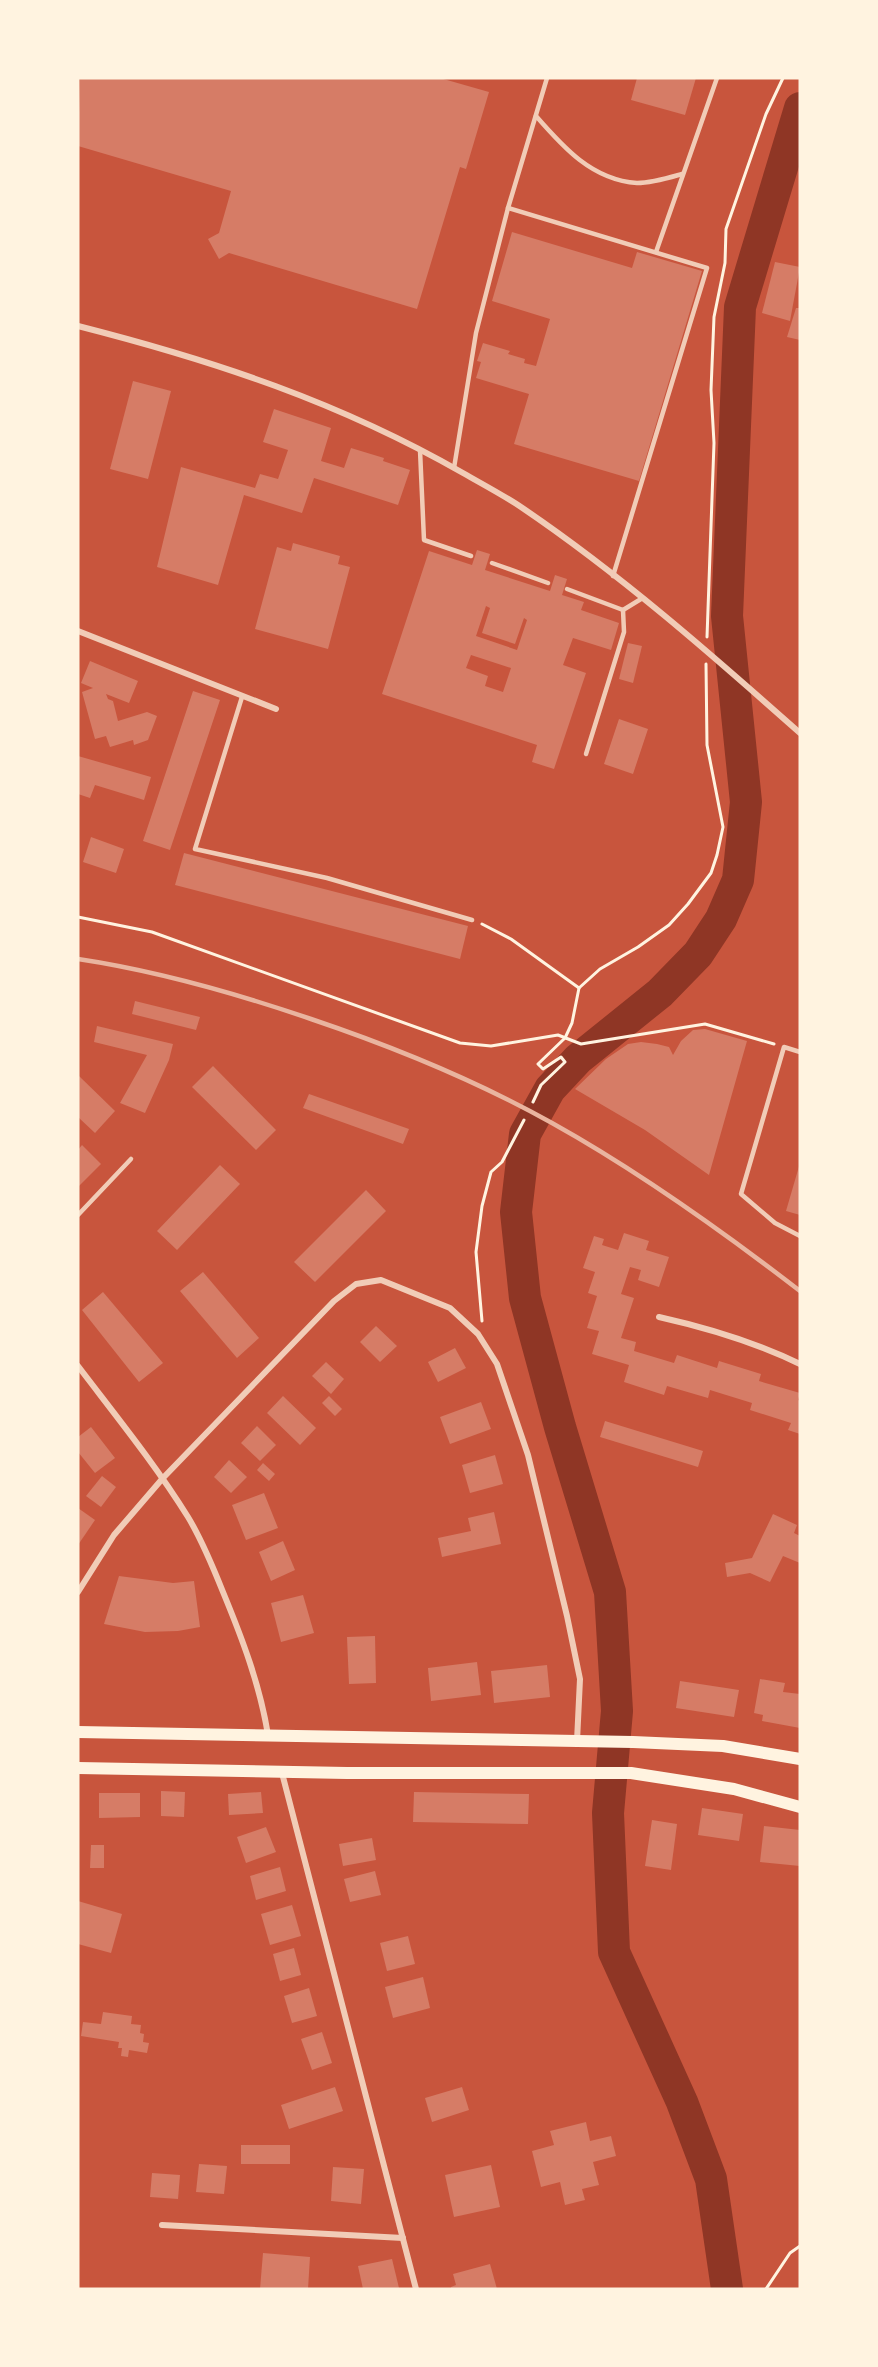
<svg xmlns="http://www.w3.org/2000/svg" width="878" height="2367" font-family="Signika,sans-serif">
<rect width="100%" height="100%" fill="#c8553d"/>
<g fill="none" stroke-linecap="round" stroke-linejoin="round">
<polyline stroke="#8f3625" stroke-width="32" points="727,2289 711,2179 682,2102 614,1952 608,1813 617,1711 610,1592 560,1427 525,1298 516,1212 525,1134 550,1089 578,1059 660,993 698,954 721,919 738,880 746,802 727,616 740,307 800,108"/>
</g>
<g fill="#d67c66" fill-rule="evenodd">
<polygon points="80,78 440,78 489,92 466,169 460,167 417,309 229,253 219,259 208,239 219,233 231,191 78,146"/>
<polygon points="637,78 696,78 685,115 631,100"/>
<polygon points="512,232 632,268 637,252 702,271 639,481 514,444 529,394 476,378 481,362 477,361 483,343 510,351 508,354 525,359 524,363 536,366 550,319 492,301"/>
<polygon points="775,262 800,267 790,321 762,313"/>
<polygon points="796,308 800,308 800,340 787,337"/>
<polygon points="133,381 171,391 148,479 110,469"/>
<polygon points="274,409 331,428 321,461 344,468 351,448 384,458 383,461 410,470 398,505 314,478 302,513 244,495 218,585 157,567 181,467 255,488 260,474 278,479 288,450 263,442"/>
<polygon points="293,543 340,556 338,564 350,567 328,649 255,629 277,547 291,551"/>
<path d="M477,550L490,554L485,570L550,591L555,575L567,579L562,595L584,602L581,610L619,623L611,650L573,638L563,665L586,673L554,769L532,762L537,745L382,694L429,551L472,565ZM486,606L490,608L482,633L515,644L524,618L527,620L517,650L476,636ZM471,655L511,668L503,692L485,686L488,676L466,668Z"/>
<polygon points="628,643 642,646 633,683 619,679"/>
<polygon points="90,661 138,681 129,703 106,694 108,699 113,701 118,721 147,712 157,716 148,740 134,745 133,740 110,747 106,736 95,739 82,692 93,688 81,683"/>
<polygon points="193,691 220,700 170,850 143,841"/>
<polygon points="619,719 648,729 633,774 604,764"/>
<polygon points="78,756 151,777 144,800 95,785 90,798 78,794"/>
<polygon points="91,837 124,849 116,873 83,862"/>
<polygon points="184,853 468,926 460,959 175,885"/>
<polygon points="135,1001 200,1017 196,1030 132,1014"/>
<polygon points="97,1026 173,1044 169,1060 145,1113 120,1103 147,1055 94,1042"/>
<polygon points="705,1029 747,1041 709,1175 645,1130 575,1089 606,1059 628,1044 641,1042 657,1044 669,1047 673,1055 681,1041 693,1030"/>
<polygon points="213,1066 276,1130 256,1150 192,1087"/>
<polygon points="78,1075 115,1111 95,1133 78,1117"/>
<polygon points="309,1094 409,1129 403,1144 303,1108"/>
<polygon points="82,1145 101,1164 78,1187 78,1150"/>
<polygon points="800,1163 800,1215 786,1211"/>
<polygon points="220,1165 240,1184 177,1250 157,1231"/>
<polygon points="366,1190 386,1211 315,1282 294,1262"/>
<polygon points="624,1233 649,1241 646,1250 669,1257 659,1287 638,1280 641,1270 630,1267 621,1294 634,1298 621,1338 636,1342 634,1351 674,1363 677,1355 717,1368 719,1361 761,1374 759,1381 800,1393 798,1400 800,1401 800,1434 788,1430 791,1423 750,1410 752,1403 710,1390 708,1398 667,1386 664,1395 624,1382 629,1365 592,1354 599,1331 587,1328 597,1296 588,1293 595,1272 583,1268 594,1236 604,1239 602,1245 618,1250"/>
<polygon points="203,1272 259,1338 237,1358 180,1291"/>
<polygon points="103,1292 163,1363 139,1382 82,1310"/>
<polygon points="376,1326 397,1346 380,1362 360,1342"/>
<polygon points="455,1348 466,1368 438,1382 428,1362"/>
<polygon points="326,1362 344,1379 331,1394 312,1376"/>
<polygon points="283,1396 316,1428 300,1445 267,1413"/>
<polygon points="329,1396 342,1409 335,1416 322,1403"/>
<polygon points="481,1402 491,1429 450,1444 440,1417"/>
<polygon points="605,1421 703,1451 698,1467 600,1437"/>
<polygon points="257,1426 276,1445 260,1461 241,1443"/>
<polygon points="91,1427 115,1458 95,1473 78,1452 78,1437"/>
<polygon points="495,1455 503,1484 470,1493 462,1465"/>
<polygon points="229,1460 247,1477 231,1493 214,1477"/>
<polygon points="263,1463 275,1474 269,1481 257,1470"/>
<polygon points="102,1476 116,1487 101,1507 86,1496"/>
<polygon points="264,1493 278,1528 246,1540 232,1505"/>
<polygon points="78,1508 95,1520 78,1545"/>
<polygon points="494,1512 501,1544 442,1557 438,1538 471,1531 468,1518"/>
<polygon points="773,1514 797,1525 794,1533 800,1536 800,1563 783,1556 770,1582 750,1573 727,1577 725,1563 752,1558"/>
<polygon points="283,1541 295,1570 271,1581 259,1552"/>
<polygon points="119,1576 173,1583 194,1581 200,1627 178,1631 145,1632 104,1624"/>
<polygon points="303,1595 314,1633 281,1642 271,1603"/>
<polygon points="375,1636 376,1683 349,1684 347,1637"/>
<polygon points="477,1662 481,1695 431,1701 428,1668"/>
<polygon points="547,1665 550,1697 494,1703 491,1671"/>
<polygon points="760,1679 785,1683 783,1692 800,1694 800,1728 762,1721 763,1715 754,1713"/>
<polygon points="680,1681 739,1690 734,1717 676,1708"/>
<polygon points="161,1791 185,1792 184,1817 161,1816"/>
<polygon points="261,1792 263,1813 229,1815 228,1794"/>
<polygon points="414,1792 529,1794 528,1824 413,1822"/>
<polygon points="99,1793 140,1793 140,1817 99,1818"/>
<polygon points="702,1808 743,1814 739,1841 698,1835"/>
<polygon points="652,1820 677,1824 671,1870 645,1866"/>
<polygon points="764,1826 800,1830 800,1866 760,1862"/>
<polygon points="266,1827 276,1852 246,1863 237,1837"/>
<polygon points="372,1838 376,1860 343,1866 339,1844"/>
<polygon points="91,1845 104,1845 104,1868 90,1868"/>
<polygon points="280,1867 286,1891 256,1900 250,1876"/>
<polygon points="375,1871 381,1895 350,1902 344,1879"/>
<polygon points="78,1901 122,1914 111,1953 78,1944"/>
<polygon points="292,1905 301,1936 270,1945 261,1914"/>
<polygon points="408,1936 415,1964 387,1971 380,1943"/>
<polygon points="294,1948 301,1975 280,1981 273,1954"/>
<polygon points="423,1977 430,2008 393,2018 385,1987"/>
<polygon points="309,1988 317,2016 292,2023 284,1996"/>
<polygon points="103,2012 132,2016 131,2024 141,2025 140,2033 144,2034 143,2042 149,2043 147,2053 129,2050 128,2057 121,2056 122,2048 118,2048 119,2042 81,2036 83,2022 101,2024"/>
<polygon points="322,2032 332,2063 312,2070 301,2039"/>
<polygon points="335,2087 343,2111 289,2129 281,2105"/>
<polygon points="462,2087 469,2110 432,2122 425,2098"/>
<polygon points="586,2122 590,2141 611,2136 616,2156 593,2162 599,2185 582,2189 585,2200 565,2205 560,2182 541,2187 532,2151 554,2145 550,2131"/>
<rect x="241" y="2145" width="49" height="19"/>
<polygon points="199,2164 227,2166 224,2194 196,2192"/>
<polygon points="491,2165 500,2207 454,2217 445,2175"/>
<polygon points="333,2167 364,2169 361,2204 331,2201"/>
<polygon points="152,2173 180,2175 178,2199 150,2197"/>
<polygon points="263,2253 310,2257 308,2289 260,2289"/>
<polygon points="392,2259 399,2288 363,2289 358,2266"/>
<polygon points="490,2264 497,2289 451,2289 451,2287 456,2285 453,2274"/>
</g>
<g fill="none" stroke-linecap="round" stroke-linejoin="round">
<g stroke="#fff3e0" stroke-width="3">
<polyline points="707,637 714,443 711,390 714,317 725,263 726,229 766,114 783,78"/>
<polyline points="78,917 152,932 460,1043 491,1046 558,1035 581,1044 705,1024 774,1044"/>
<polyline points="482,924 511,939 579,988"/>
<polyline points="533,1102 541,1085 565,1062 561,1057 543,1069 538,1064 565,1038 572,1023 579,988 600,969 638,947 669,925 688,904 711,873 717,855 723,827 707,745 706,664"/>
<polyline points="482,1321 476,1252 482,1206 491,1172 502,1162 524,1120"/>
<polyline points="766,2289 790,2253 800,2246"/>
</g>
<g stroke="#f1ccb7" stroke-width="4.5">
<path d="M536,116C563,147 592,180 637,183C652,183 668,178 682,174"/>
<polyline points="508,208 707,268 613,576"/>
<polyline points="656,252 717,78"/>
<polyline points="420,450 424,540 471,556"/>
<polyline points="454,468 476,333 508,208 547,78"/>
<polyline points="492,563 548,583"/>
<polyline points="567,589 623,610"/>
<polyline points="623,610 641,599"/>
<polyline points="242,697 195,849 327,878 472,920"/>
<polyline points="586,754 624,632 623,610"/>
<polyline points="800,1052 784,1047 741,1194 775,1223 800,1236"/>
<polyline points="78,1215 131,1159"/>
</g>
<g stroke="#f1ccb7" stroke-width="6">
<path d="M78,326C215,361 339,402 463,473C482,484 503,495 521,507C620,574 711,654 800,733"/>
<polyline points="78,631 276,709"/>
<path d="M659,1317C708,1328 755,1342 800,1364"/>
<path d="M78,1366C116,1416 155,1464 188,1517C202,1540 213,1567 223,1592C242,1638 260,1685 268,1735"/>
<polyline points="78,1592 114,1535 163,1478 334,1301 356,1284 381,1280 450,1308 478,1334 497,1364 528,1455 567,1616 580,1679 577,1741"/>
<polyline points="282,1773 416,2289"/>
<polyline points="162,2225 403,2238"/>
</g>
<g stroke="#fff3e0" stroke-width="12">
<polyline points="78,1732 633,1742 723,1746 800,1759"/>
<polyline points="78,1768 347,1773 631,1773 734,1789 800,1807"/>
</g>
<path stroke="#e9b49f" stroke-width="4.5" d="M78,959C158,971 235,993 311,1019C394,1047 475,1080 552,1123C640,1172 721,1230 800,1291"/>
</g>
<rect width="878" height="2367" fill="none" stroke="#fff3e0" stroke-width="159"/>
</svg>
